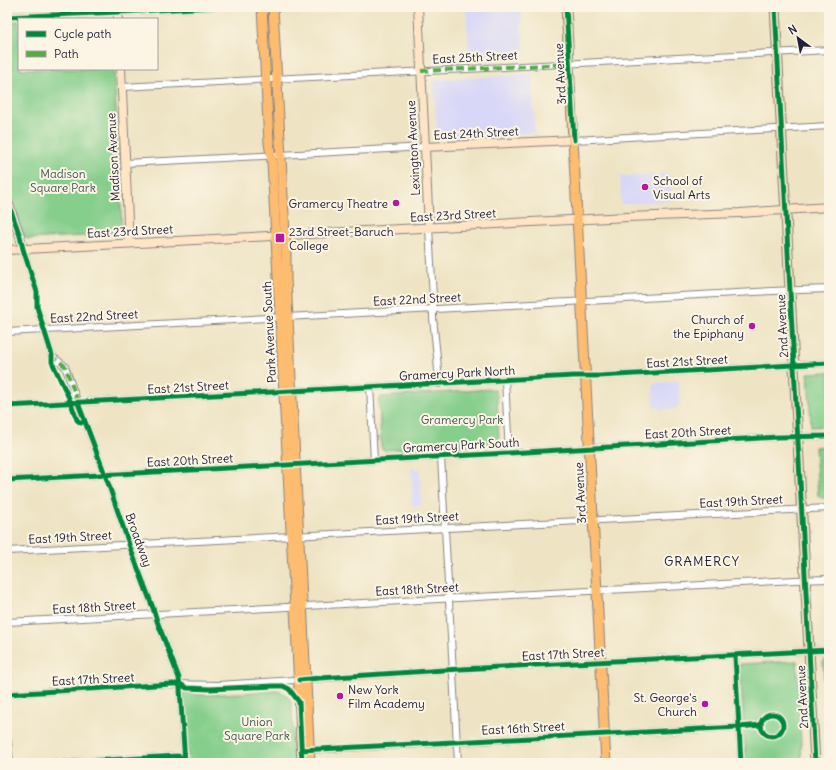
<svg xmlns="http://www.w3.org/2000/svg" width="836" height="770" font-family="Delius,sans-serif">
<rect width="100%" height="100%" fill="#fcf5e5"/>
<filter id="ink" filterUnits="userSpaceOnUse"><feTurbulence type="fractalNoise" baseFrequency=".025" numOctaves="2"/><feDisplacementMap in="SourceGraphic" scale="8" xChannelSelector="R" yChannelSelector="G"/><feConvolveMatrix kernelMatrix="1 2 1 2 8 2 1 2 1" color-interpolation-filters="sRGB"/></filter>
<filter id="wash" filterUnits="userSpaceOnUse"><feTurbulence type="fractalNoise" baseFrequency=".012" numOctaves="4" result="noise"/><feDisplacementMap in="SourceGraphic" scale="16" xChannelSelector="R" yChannelSelector="G"/><feGaussianBlur stdDeviation="0.9" result="paint"/><feColorMatrix in="noise" values="0 0 0 0 0 0 0 0 0 0 0 0 0 0 0 0 0 1.4 0 .05"/><feComposite in="paint" operator="in"/></filter>
<g filter="url(#wash)">
<rect width="100%" height="100%" fill="#eee4c4"/>
<g fill="#d8d7f8">
<polygon points="466,7 521,7 524,57 469,61"/>
<polygon points="532,74 535,133 437,138 434,80"/>
<polygon points="670,174 671,201 621,204 620,176"/>
<polygon points="679,381 680,405 676,406 676,409 659,410 659,407 654,407 653,383"/>
<polygon points="420,468 422,506 412,506 411,469"/>
</g>
<g fill="#85ce8b" stroke="#547863">
<polygon points="19,21 19,69 114,69 122,228 122,231 120,234 28,239 26,238 24,236 7,190 7,22"/>
<polygon points="829,372 829,426 811,427 808,373"/>
<polygon points="491,389 495,390 497,395 499,441 496,444 384,450 382,449 381,446 379,401 380,398 381,397"/>
<path d="M829,446V498C824,498 821,499 818,495L815,447Z"/>
<polygon points="829,659 829,763 828,763 823,660"/>
<polygon points="797,661 802,763 746,763 740,664"/>
<path d="M186,690L193,694L202,695L276,691C285,692 290,697 292,705L295,763H189L188,753L186,749L183,692Z"/>
</g>
</g>
<g filter="url(#ink)">
<g fill="none" stroke-linecap="round" stroke-linejoin="round">
<g stroke="#888380" stroke-width="8">
<g id="street">
<polyline points="7,17 118,12 214,7"/>
<polyline points="122,87 829,50"/>
<polyline points="574,140 829,126"/>
<polyline points="125,163 262,156 425,147"/>
<polyline points="429,228 433,298 433,318 437,357 439,384"/>
<polyline points="23,249 37,292 37,307 52,355 54,358 65,366 76,398 107,480 131,550 153,608 157,621 179,678 180,689 185,763"/>
<polyline points="7,332 772,291 829,289"/>
<polyline points="505,380 509,453"/>
<polyline points="370,387 374,460"/>
<polyline points="7,406 574,376 599,376 829,363"/>
<polyline points="441,457 458,763"/>
<polyline points="7,480 509,453 778,437 829,436"/>
<polyline points="7,551 829,508"/>
<polyline points="7,622 795,580 829,579"/>
<polyline points="735,656 741,763"/>
<polyline points="7,694 172,684 218,685 460,669 829,650"/>
<polyline points="307,750 739,727"/>
<polyline points="52,763 178,756 181,757 185,759"/>
</g>
</g>
<g stroke="#888380" stroke-width="10">
<g id="secondary">
<polyline points="118,7 118,19"/>
<polyline points="418,7 429,228"/>
<polyline points="121,69 129,243"/>
<polyline points="425,147 574,140"/>
<polyline points="7,200 20,236 23,249"/>
<polyline points="7,250 627,217 740,213 829,207"/>
<polyline points="7,742 9,763"/>
</g>
</g>
<g stroke="#888380" stroke-width="11">
<g id="primary">
<polyline points="262,7 269,143 272,162 275,219 298,667 302,763"/>
<polyline points="273,7 286,253 286,278 310,763"/>
<polyline points="566,7 606,763"/>
<polyline points="775,7 815,763"/>
</g>
</g>
<use href="#street" stroke="#fff" stroke-width="6"/>
<use href="#secondary" stroke="#ffe4c6" stroke-width="8"/>
<use href="#primary" stroke="#febc70" stroke-width="9"/>
<g stroke="#53aa46" stroke-width="4" stroke-dasharray="8 4" stroke-linecap="butt">
<polyline points="421,71 569,64"/>
<polyline points="52,354 54,358 65,366 79,405"/>
</g>
<g stroke="#fcf5e5" stroke-width="8">
<g id="cycleway">
<polyline points="566,7 574,140"/>
<polyline points="775,7 815,763"/>
<polyline points="7,17 118,12 214,7"/>
<polyline points="7,200 20,236 23,249 37,292 37,307 52,355 52,362 69,398 77,420 81,423"/>
<polyline points="78,403 107,480 131,550 153,608 157,621 179,678 180,689 185,763"/>
<polyline points="7,406 574,376 599,376 829,363"/>
<polyline points="7,480 509,453 778,437 829,436"/>
<polyline points="735,656 741,763"/>
<polyline points="299,680 320,678 460,669 829,650"/>
<polyline points="7,694 172,684 180,684 187,688 210,689 274,686 283,686 289,689 299,702 302,763"/>
<circle cx="772" cy="725" r="11"/>
<polyline points="301,750 739,727 761,725"/>
<polyline points="52,763 178,756 181,757 185,759"/>
</g>
</g>
<use href="#cycleway" stroke="#00873e" stroke-width="5"/>
</g>
</g>
<g fill="#b5179e" stroke="#fcf5e5" stroke-width="1.5">
<circle cx="645" cy="187" r="4"/>
<circle cx="396" cy="203" r="4"/>
<rect x="275" y="233" width="10" height="10" rx="2"/>
<circle cx="752" cy="326" r="4"/>
<circle cx="340" cy="696" r="4"/>
<circle cx="705" cy="704" r="4"/>
</g>
<g text-anchor="middle" dominant-baseline="central" stroke-width="4" stroke-linejoin="round" paint-order="stroke">
<g font-size="12" fill="#22223b" stroke="#fcf5e5">
<text transform="translate(475 57) rotate(-3)">East 25th Street</text>
<text transform="translate(560 74) rotate(-93)">3rd Avenue</text>
<text transform="translate(476 133) rotate(-3)">East 24th Street</text>
<text transform="translate(413 148) rotate(-93)">Lexington Avenue</text>
<text transform="translate(113 157) rotate(-93)">Madison Avenue</text>
<text transform="translate(453 215) rotate(-3)">East 23rd Street</text>
<text transform="translate(130 231) rotate(-3)">East 23rd Street</text>
<text transform="translate(417 299) rotate(-3)">East 22nd Street</text>
<text transform="translate(94 316) rotate(-3)">East 22nd Street</text>
<text transform="translate(782 326) rotate(-93)">2nd Avenue</text>
<text transform="translate(269 332) rotate(-93)">Park Avenue South</text>
<text transform="translate(687 361) rotate(-3)">East 21st Street</text>
<text transform="translate(457 373) rotate(-3)">Gramercy Park North</text>
<text transform="translate(188 387) rotate(-3)">East 21st Street</text>
<text transform="translate(688 432) rotate(-3)">East 20th Street</text>
<text transform="translate(461 445) rotate(-3)">Gramercy Park South</text>
<text transform="translate(190 460) rotate(-3)">East 20th Street</text>
<text transform="translate(580 493) rotate(-93)">3rd Avenue</text>
<text transform="translate(741 501) rotate(-3)">East 19th Street</text>
<text transform="translate(417 518) rotate(-3)">East 19th Street</text>
<text transform="translate(70 537) rotate(-3)">East 19th Street</text>
<text transform="translate(139 540) rotate(70)">Broadway</text>
<text transform="translate(417 589) rotate(-3)">East 18th Street</text>
<text transform="translate(94 607) rotate(-3)">East 18th Street</text>
<text transform="translate(563 654) rotate(-3)">East 17th Street</text>
<text transform="translate(93 679) rotate(-3)">East 17th Street</text>
<text transform="translate(802 697) rotate(-93)">2nd Avenue</text>
<text transform="translate(523 728) rotate(-3)">East 16th Street</text>
</g>
<g font-size="12" fill="#405653" stroke="#fcf5e5">
<text x="63" y="173">Madison<tspan x="63" dy="14">Square Park</tspan></text>
<text x="462" y="419">Gramercy Park</text>
<text x="257" y="721">Union<tspan x="257" dy="14">Square Park</tspan></text>
</g>
<g font-size="12" fill="#22223b" stroke="#fcf5e5" text-anchor="start">
<text x="653" y="180">School of<tspan x="653" dy="14">Visual Arts</tspan></text>
<text x="388" y="203" text-anchor="end">Gramercy Theatre</text>
<text x="289" y="231">23rd Street-Baruch<tspan x="289" dy="14">College</tspan></text>
<text x="744" y="319" text-anchor="end">Church of<tspan x="744" dy="14">the Epiphany</tspan></text>
<text x="348" y="689">New York<tspan x="348" dy="14">Film Academy</tspan></text>
<text x="697" y="697" text-anchor="end">St. George's<tspan x="697" dy="14">Church</tspan></text>
</g>
<g font-size="13" letter-spacing="1" fill="#22223b" stroke="#fcf5e5">
<text x="702" y="561">GRAMERCY</text>
</g>
</g>
<rect width="836" height="770" fill="none" stroke="#fcf5e5" stroke-width="24"/>
<rect x="18" y="18" width="140" height="52" fill="#fcf5e5" stroke="#a5a1a1"/>
<rect x="26" y="31" width="20" height="6" fill="#00873e" stroke="#a5a1a1"/>
<text x="54" y="38" font-size="12" fill="#22223b">Cycle path</text>
<rect x="26" y="51" width="20" height="6" fill="#53aa46" stroke="#a5a1a1"/>
<text x="54" y="58" font-size="12" fill="#22223b">Path</text>
<g transform="translate(798 38) rotate(328)" stroke="#fcf5e5" stroke-width="3" paint-order="stroke">
<path d="M0-3L7 15L0 10L-7 15Z" fill="#22223b"/>
<text y="-6" font-size="11" font-weight="bold" text-anchor="middle" fill="#22223b">N</text>
</g>
</svg>
